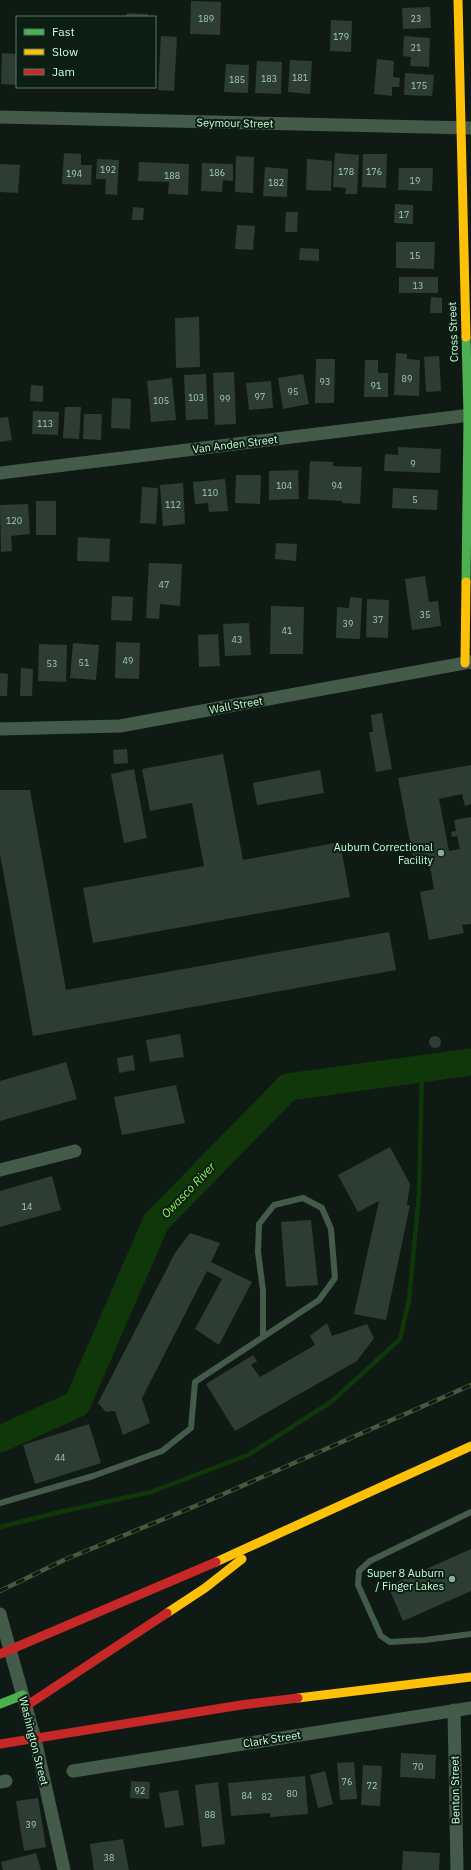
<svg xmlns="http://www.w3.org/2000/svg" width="471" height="1870" font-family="'IBM Plex Sans',sans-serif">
<rect width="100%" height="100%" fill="#101a14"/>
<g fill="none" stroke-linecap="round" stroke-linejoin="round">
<polyline stroke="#0f370a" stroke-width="4.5" points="0,1527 60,1512 151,1492 248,1455 331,1402 400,1339 409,1300 419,1194 422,1068"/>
<polyline stroke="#0f370a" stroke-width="27" points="0,1439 77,1404 156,1222 288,1087 471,1062"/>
</g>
<g fill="#2d3d34">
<polygon points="191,1 221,2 220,35 190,34"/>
<polygon points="430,7 431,28 403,29 402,8"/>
<polygon points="127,13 148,14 148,17 126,17"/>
<polygon points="331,20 352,21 351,52 330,51"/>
<polygon points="161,36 177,37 174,91 158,90"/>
<polygon points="404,36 430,38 429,67 410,66 411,57 403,56"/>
<polygon points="2,53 17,54 17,85 1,84"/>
<polygon points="377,59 394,61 393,77 400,78 399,87 392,87 392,96 374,94"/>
<polygon points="290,60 312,61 310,94 288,92"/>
<polygon points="257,61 282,62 281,94 255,93"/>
<polygon points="226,64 249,65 248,93 224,92"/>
<polygon points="405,73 434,75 432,96 404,95"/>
<polygon points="64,153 81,154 81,165 92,165 91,185 62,184"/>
<polygon points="335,153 359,155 357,194 345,194 346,188 333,187"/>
<polygon points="363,154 387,154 386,188 362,187"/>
<polygon points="236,156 254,157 253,193 235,192"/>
<polygon points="97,159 119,160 117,195 105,194 106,179 96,179"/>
<polygon points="307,159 332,161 331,191 306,190"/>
<polygon points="139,162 189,164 188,195 168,194 169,182 138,181"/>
<polygon points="202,163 233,164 233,181 223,180 222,192 201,191"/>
<polygon points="0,164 20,165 18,193 0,192"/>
<polygon points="265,167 288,169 287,197 263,196"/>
<polygon points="399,168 433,168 432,191 398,190"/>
<polygon points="395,204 413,205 413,224 394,223"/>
<polygon points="133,207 144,208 143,220 132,220"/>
<polygon points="286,212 298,212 297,232 285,232"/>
<polygon points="237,225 255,226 253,250 235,249"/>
<polygon points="396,242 435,242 434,269 396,268"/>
<polygon points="300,248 319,249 319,261 299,260"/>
<rect x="399" y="277" width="39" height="16"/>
<polygon points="431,297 442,298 442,313 430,313"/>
<polygon points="199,317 200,367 176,368 175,318"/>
<polygon points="396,353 407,354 407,359 420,360 419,396 394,395"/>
<polygon points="439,356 441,391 426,392 424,357"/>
<polygon points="316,359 335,359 334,403 315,403"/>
<polygon points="365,360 378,360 378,373 388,373 388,397 364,397"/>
<polygon points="234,372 236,424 215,425 213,373"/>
<polygon points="206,374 208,419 186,420 184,375"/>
<polygon points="303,374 309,404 283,409 278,378"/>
<polygon points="172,378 176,420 151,422 147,381"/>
<polygon points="271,381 273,408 249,410 246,383"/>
<polygon points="31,385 43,386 43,402 30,401"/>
<polygon points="112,398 131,399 130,429 111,428"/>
<polygon points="65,407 81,407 79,439 63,438"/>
<polygon points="33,411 59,412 58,435 32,434"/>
<polygon points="84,414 102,414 101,440 83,439"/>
<polygon points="8,417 12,440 0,442 0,418"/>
<polygon points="398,447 441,449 440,473 384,471 385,454 398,455"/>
<polygon points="310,461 333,462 333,466 362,467 360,504 342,503 342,501 308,499"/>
<polygon points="298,470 299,499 269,500 269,471"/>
<polygon points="236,475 261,475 260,504 235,503"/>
<polygon points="225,479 228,511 209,512 208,503 195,504 193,482"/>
<polygon points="183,483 185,524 163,526 160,485"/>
<polygon points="142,487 158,488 156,524 140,523"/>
<polygon points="393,488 438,490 437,510 392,508"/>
<rect x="36" y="501" width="20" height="34"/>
<polygon points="28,504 30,534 11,536 12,551 1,552 0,505"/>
<polygon points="78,537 110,539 109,562 77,561"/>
<polygon points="276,543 297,544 296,561 275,559"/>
<polygon points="149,563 182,564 180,606 160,604 159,619 146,618"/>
<polygon points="425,576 429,602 438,601 441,626 412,630 405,579"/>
<polygon points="112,596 133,597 132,621 111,620"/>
<polygon points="350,597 362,598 360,639 336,638 337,607 349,608"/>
<polygon points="367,599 389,600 388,638 366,637"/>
<polygon points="271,606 304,607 303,654 270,654"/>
<polygon points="249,623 251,655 225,656 223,624"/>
<polygon points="218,634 220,666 199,667 198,635"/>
<polygon points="116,642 140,643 139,679 115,678"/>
<polygon points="73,643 99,645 96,680 70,678"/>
<polygon points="39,644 67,645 66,682 38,681"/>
<polygon points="21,668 33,669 32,696 20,696"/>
<polygon points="0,673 8,674 7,696 0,696"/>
<polygon points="382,713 392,769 376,772 369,732 373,732 371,715"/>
<polygon points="127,749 128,763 114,764 113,750"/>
<polygon points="223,754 243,860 340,842 350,897 93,943 83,888 204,866 192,803 150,811 142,769"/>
<polygon points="471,765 471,804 465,806 462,794 439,799 449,851 460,849 457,836 452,837 451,832 456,831 454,820 471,817 471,924 462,925 464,933 429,940 420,892 434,889 428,855 413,857 398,778"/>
<polygon points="134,769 147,838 124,843 111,774"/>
<polygon points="320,770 324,793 257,805 253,783"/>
<polygon points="0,790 30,790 66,990 389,932 396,970 33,1036 0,854"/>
<polygon points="180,1034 184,1057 150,1062 146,1040"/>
<circle cx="435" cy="1042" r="6"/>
<polygon points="133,1055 135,1070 119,1073 117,1058"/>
<polygon points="66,1062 77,1099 0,1121 0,1081"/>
<polygon points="176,1085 185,1123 122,1135 114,1097"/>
<polygon points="390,1147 410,1184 407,1205 410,1205 386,1320 354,1314 379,1201 358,1212 338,1175"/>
<polygon points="52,1176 61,1210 0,1227 0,1191"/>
<polygon points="311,1220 318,1285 286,1287 281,1222"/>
<polygon points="190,1233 220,1243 211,1262 252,1282 219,1345 195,1329 222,1279 207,1271 142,1398 150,1423 123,1435 115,1411 106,1412 98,1403 175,1253"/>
<polygon points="327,1323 332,1336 367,1324 374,1338 357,1361 235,1431 206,1384 253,1355 257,1361 251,1365 260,1377 315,1345 310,1336"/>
<polygon points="89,1424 101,1463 35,1484 23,1445"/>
<polygon points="471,1549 471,1591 403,1621 388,1586"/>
<polygon points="401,1753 436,1755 435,1779 400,1777"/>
<polygon points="354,1762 357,1799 340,1800 337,1763"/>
<polygon points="363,1765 382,1766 380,1806 361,1805"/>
<polygon points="325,1771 333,1804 318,1808 310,1775"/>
<polygon points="305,1776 308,1814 270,1817 270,1813 231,1816 228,1783"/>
<polygon points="131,1781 150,1782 149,1799 130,1798"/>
<polygon points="218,1782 225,1844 202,1847 195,1785"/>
<polygon points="178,1790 184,1825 165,1828 159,1793"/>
<polygon points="38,1798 46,1847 24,1851 16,1801"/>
<polygon points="123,1839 129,1870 94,1870 90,1844"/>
<polygon points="403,1851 440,1853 439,1870 402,1870"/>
<polygon points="36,1853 41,1870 3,1870 1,1862"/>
</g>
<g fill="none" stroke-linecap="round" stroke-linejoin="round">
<g stroke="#455b4a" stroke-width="6">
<polyline points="0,1503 93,1476 162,1451 191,1428 195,1382 319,1300 335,1278 331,1229 322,1208 303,1198 274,1205 259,1224 258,1252 263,1290 263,1337"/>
<polyline points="471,1512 370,1561 359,1571 358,1585 381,1636 390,1642 425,1640 471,1634"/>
</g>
<g stroke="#455b4a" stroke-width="13">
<polyline points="0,117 471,128"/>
<polyline points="0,473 471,415"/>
<polyline points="0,729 120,726 471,662"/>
<polyline points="0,1170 75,1151"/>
<polyline points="0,1614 35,1739 64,1870"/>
<polyline points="454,1710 457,1870"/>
<polyline points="73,1771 471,1708"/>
<polyline points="0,1782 6,1781"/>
</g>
<g stroke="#4caf50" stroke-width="9">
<polyline points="466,582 468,416 466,337"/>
<polyline points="0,1704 23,1695"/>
</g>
<g stroke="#ffc107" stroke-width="9">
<polyline points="458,0 466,337"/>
<polyline points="465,663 466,582"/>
<polyline points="216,1562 471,1446"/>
<polyline points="167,1613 205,1588 242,1559"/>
<polyline points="298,1698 471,1677"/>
</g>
<g stroke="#c62828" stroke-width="9">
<polyline points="0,1654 216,1562"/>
<polyline points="26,1706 167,1613"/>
<polyline points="0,1744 241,1705 298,1698"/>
</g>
<g stroke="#475a3d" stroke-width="4.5">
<polyline id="rail" points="0,1591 64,1560 210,1500 471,1385"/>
</g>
<use href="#rail" stroke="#0c1e13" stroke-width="3" stroke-dasharray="9" stroke-linecap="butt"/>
</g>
<g fill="#88af95" stroke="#0c1e13" stroke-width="1.5">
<circle cx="441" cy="853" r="4"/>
<circle cx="452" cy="1579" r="4"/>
</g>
<g text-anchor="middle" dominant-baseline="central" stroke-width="4" stroke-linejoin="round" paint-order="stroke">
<g font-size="9" fill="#a2ceb1">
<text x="206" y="18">189</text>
<text x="416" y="18">23</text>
<text x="341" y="36">179</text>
<text x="416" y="47">21</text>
<text x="300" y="77">181</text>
<text x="269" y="78">183</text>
<text x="237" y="79">185</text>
<text x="419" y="85">175</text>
<text x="108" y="169">192</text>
<text x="346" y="171">178</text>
<text x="374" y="171">176</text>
<text x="217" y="172">186</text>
<text x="74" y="173">194</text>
<text x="172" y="175">188</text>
<text x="415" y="180">19</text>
<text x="276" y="182">182</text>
<text x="404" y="214">17</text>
<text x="415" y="255">15</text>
<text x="418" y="285">13</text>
<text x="407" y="378">89</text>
<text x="325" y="381">93</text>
<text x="376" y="385">91</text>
<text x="293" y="391">95</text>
<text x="260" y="396">97</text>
<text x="196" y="397">103</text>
<text x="225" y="398">99</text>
<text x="161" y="400">105</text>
<text x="45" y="423">113</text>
<text x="413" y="463">9</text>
<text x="284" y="485">104</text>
<text x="337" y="485">94</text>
<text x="210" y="492">110</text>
<text x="415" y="499">5</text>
<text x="173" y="504">112</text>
<text x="14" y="520">120</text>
<text x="164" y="584">47</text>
<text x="425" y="614">35</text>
<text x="378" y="619">37</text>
<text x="348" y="623">39</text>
<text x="287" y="630">41</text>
<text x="237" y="639">43</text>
<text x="128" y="660">49</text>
<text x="84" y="662">51</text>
<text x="52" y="663">53</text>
<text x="27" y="1206">14</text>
<text x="60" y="1457">44</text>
<text x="418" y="1766">70</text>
<text x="347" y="1781">76</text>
<text x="372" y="1785">72</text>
<text x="140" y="1790">92</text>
<text x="292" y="1793">80</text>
<text x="247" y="1795">84</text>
<text x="267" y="1796">82</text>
<text x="210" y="1814">88</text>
<text x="31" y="1824">39</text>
<text x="109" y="1857">38</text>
</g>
<g font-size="11" fill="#c9ffdb" stroke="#0c1e13">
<text transform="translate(235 123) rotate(1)">Seymour Street</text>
<text transform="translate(453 332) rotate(-92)">Cross Street</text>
<text transform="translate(235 444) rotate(-7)">Van Anden Street</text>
<text transform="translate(236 705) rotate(-10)">Wall Street</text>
<text transform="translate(272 1739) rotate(-9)">Clark Street</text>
<text transform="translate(34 1741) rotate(76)">Washington Street</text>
<text transform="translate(455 1790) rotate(-91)">Benton Street</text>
</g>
<g font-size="11" fill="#c9ffdb" stroke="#0c1e13" text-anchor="end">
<text x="433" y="847">Auburn Correctional<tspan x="433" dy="13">Facility</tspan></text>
<text x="444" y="1573">Super 8 Auburn<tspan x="444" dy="13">/ Finger Lakes</tspan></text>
</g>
<g font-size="12" font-style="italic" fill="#8bff57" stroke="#0c1e13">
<text transform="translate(188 1190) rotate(-46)">Owasco River</text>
</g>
</g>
<rect x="16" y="16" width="140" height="72" fill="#0c1e13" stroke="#587863"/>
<rect x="24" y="29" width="20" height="6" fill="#4caf50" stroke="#587863"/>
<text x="52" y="36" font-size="12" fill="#c9ffdb">Fast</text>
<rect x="24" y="49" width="20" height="6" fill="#ffc107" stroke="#587863"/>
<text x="52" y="56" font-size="12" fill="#c9ffdb">Slow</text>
<rect x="24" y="69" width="20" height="6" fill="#c62828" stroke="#587863"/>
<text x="52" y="76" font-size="12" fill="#c9ffdb">Jam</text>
</svg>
